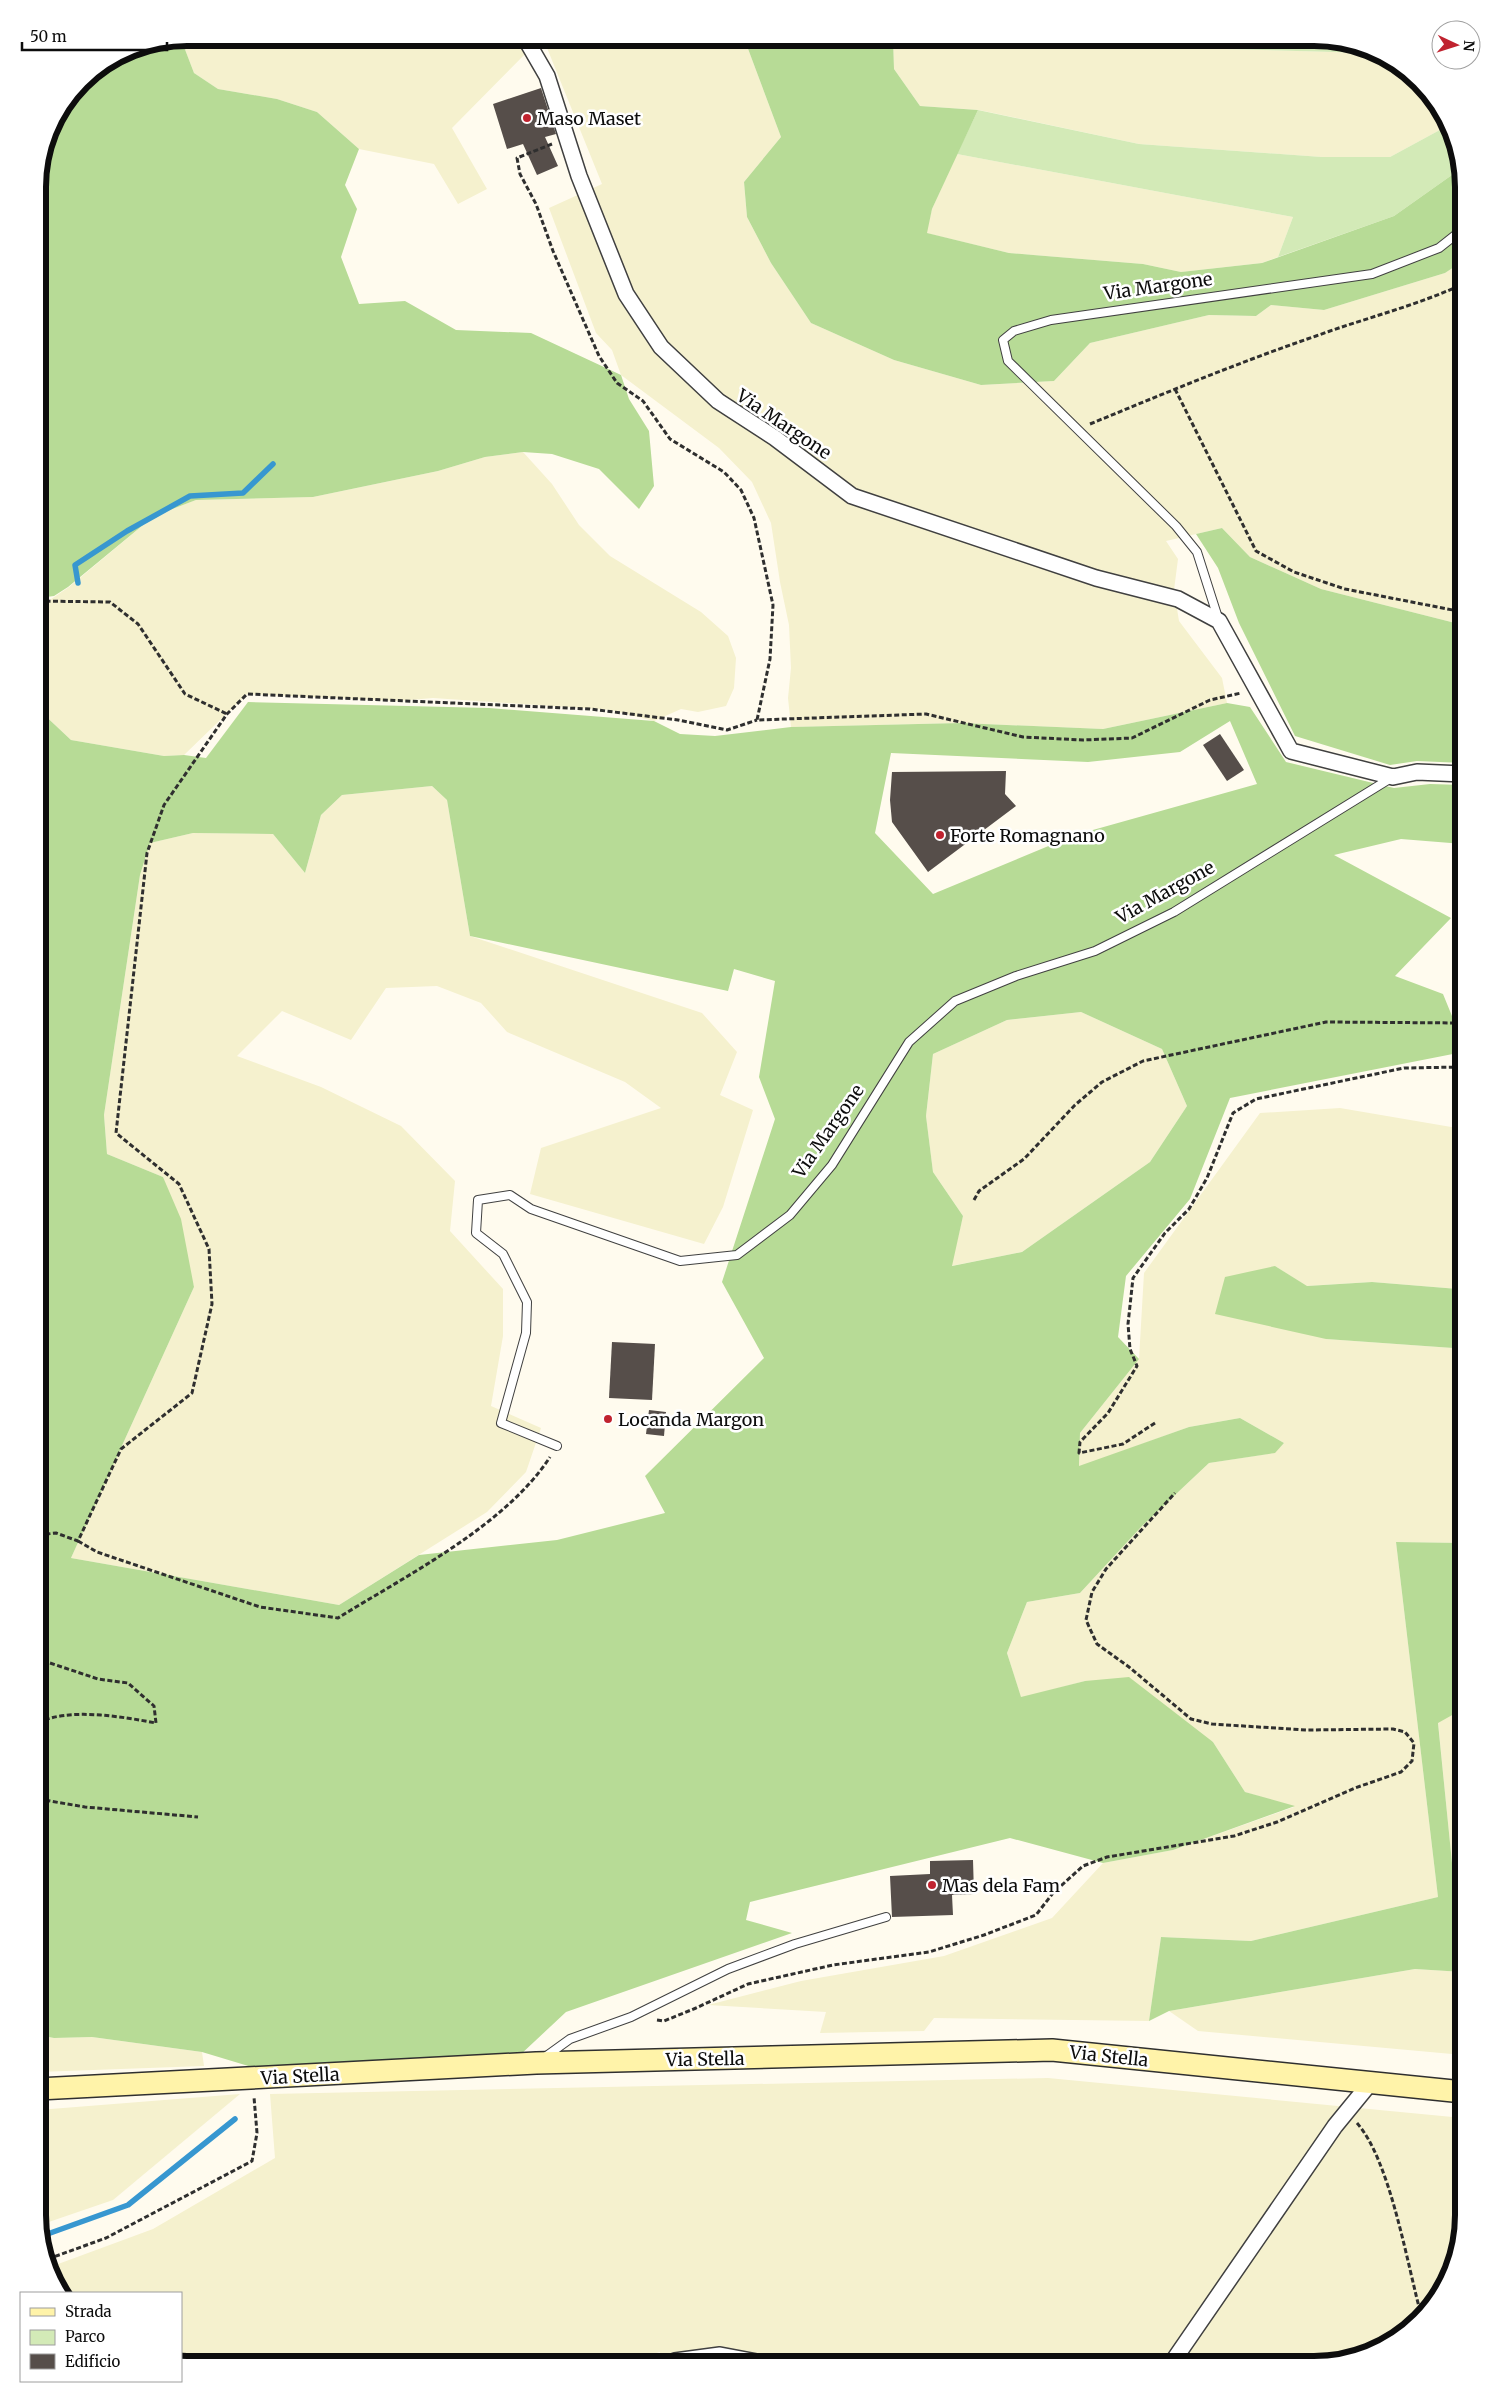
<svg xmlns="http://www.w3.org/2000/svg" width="1501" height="2402" font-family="Merriweather,serif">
<rect width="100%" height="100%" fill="#fffbee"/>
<g fill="#f5f1ce">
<polygon points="187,38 541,38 452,128 487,189 458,204 434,164 359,149 317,112 277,99 218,89 194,73 181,39"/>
<polygon points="543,38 744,38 781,137 744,182 747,217 771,263 811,323 894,360 981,385 1054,381 1090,343 1209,315 1256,316 1271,305 1324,310 1445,273 1463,261 1463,625 1321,589 1250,557 1222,528 1166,541 1178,559 1174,590 1179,621 1222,678 1227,703 1103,729 961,723 791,727 788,698 791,668 789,625 780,582 771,523 752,482 719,448 621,375 612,350 596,333 549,208 602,184"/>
<polygon points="893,38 1059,38 1116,46 1369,53 1397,63 1448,121 1449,125 1390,157 1322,157 1139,144 979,110 920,106 894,69"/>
<polygon points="957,154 1293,217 1278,257 1262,263 1181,272 1143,264 1009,253 926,233 932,209"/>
<polygon points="523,452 552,484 579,525 610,556 701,612 728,636 736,658 734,688 726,706 698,712 681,709 654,721 611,710 433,698 398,701 247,694 184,755 164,756 71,740 38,709 38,608 69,587 154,516 196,500 313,497 438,471 485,457"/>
<polygon points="432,786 447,800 470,936 702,1013 737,1052 720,1095 753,1110 723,1207 704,1244 530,1194 541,1148 661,1108 625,1082 507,1032 481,1003 437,986 386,988 351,1040 282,1011 237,1056 321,1087 401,1126 455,1181 450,1231 503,1289 503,1336 491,1406 541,1428 526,1472 487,1512 339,1605 71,1558 194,1287 163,1177 107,1154 104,1115 140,875 150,843 193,833 273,834 305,873 321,815 342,795"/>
<polygon points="1463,939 1463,987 1454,947"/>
<polygon points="1081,1012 1162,1049 1187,1106 1150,1162 1022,1252 951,1266 963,1216 933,1172 926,1116 933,1054 1007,1020"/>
<polygon points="1340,1108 1463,1129 1463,1283 1458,1289 1372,1282 1306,1286 1275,1266 1326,1339 1453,1348 1463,1346 1463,1543 1396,1542 1438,1897 1251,1941 1161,1937 1149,2021 934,2018 924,2031 820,2033 826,2012 708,2005 801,1981 944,1956 1052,1918 1103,1863 1173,1850 1294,1807 1245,1792 1213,1742 1085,1681 1021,1698 1007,1653 1027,1602 1080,1593 1142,1526 1209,1463 1274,1453 1284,1443 1240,1418 1189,1427 1079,1467 1080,1433 1139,1359 1144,1273 1260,1113"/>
<polygon points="1463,1709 1463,1885 1454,1884 1438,1722"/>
<polygon points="1415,1969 1463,1972 1463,2055 1198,2031 1169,2011"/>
<polygon points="38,2035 54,2038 92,2037 202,2052 204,2066 38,2072"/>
<polygon points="1048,2078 1463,2118 1463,2215 1443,2290 1419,2321 1380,2349 1314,2364 658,2364 660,2352 618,2364 181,2364 181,2293 64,2293 53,2281 50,2267 153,2229 275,2158 270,2094"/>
<polygon points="240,2094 113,2200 40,2225 38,2215 38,2110"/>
</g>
<g fill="#d3eab7">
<polygon points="1059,38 1324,38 1369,53 1116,46"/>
<polygon points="978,110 1139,144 1322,157 1390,157 1449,125 1459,170 1394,216 1278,257 1293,217 957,154"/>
</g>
<g fill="#b7db96" fill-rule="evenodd">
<polygon points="744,38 893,38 894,69 920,106 978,110 932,209 927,233 1009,253 1143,264 1181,272 1262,263 1394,216 1459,170 1463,187 1463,261 1445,273 1324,310 1271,305 1256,316 1209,315 1090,343 1054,381 981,385 894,360 811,323 771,263 747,217 744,182 781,137"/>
<polygon points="181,39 194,73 218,89 277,99 317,112 359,149 345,185 357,209 341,257 359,304 405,301 456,330 531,333 621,375 629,399 649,431 654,486 639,509 599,469 552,454 523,452 485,457 438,471 313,497 196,500 154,516 68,587 54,596 38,598 38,178 49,130 82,81 130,49"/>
<polygon points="1222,528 1250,557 1321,589 1463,625 1463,763 1417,761 1390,765 1295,736 1239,623 1218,568 1196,534"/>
<path d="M248,702L489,708L654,721L680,734L715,736L791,727L961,723L1103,729L1227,703L1250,707L1286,762L1394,788L1430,784L1463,785V844L1401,839L1334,855L1451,918L1395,976L1443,994L1463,1043V1052L1230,1098L1190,1199L1126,1276L1118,1337L1139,1359L1080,1433L1079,1466L1189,1427L1240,1418L1284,1443L1275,1453L1209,1463L1142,1526L1080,1593L1027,1602L1007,1653L1021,1697L1085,1681L1129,1677L1213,1742L1245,1792L1295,1806L1173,1850L1103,1863L1010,1838L750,1902L746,1920L792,1933L566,2012L519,2056L255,2068L202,2052L92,2037L54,2038L38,2035V709L71,740L164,756L184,755L206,758ZM1230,721L1257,784L1075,835L933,894L875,833L891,753L1088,762L1180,752ZM432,786L447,800L470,936L728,991L734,969L775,981L759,1077L775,1119L722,1282L764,1358L645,1476L665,1513L557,1540L419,1555L339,1605L71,1558L194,1287L181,1219L163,1177L107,1154L104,1115L140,875L150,843L193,833L273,834L305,873L321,815L342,795ZM1081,1012L1162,1049L1187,1106L1150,1162L1022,1252L952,1266L963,1216L933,1172L926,1116L933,1054L1007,1020Z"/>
<polygon points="1275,1266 1307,1286 1372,1282 1458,1289 1463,1283 1463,1346 1453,1348 1326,1339 1215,1314 1225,1277"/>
<polygon points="1396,1542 1463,1543 1463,1709 1438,1723 1454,1883 1463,1885 1463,1972 1415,1969 1169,2011 1149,2021 1161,1937 1251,1941 1438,1897"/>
</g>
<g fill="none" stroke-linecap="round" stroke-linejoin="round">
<g stroke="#3797d0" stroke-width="5.5">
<polyline points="78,583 75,565 127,531 190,496 243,493 273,464"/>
<polyline points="42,2236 128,2205 235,2119"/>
</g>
</g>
<g fill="#564e4a">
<polygon points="541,88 556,134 545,137 558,166 537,175 523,144 507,149 493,104"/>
<polygon points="1220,734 1244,770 1227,781 1203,745"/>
<polygon points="1006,771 1005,794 1016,806 928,872 892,822 890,800 892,772"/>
<polygon points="612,1342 655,1344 652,1400 609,1398"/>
<polygon points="649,1410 666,1412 664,1436 646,1434"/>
<polygon points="973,1860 974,1894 952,1895 953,1915 892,1917 890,1876 930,1874 930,1861"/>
</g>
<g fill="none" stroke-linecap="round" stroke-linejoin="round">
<g stroke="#404040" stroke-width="10">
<g id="service">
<polyline points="1219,621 1197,552 1176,526 1008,361 1003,340 1014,331 1051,320 1372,274 1439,248 1463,229"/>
<polyline points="557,1446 501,1423 526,1333 527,1302 503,1254 476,1233 478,1200 510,1195 531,1209 680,1261 737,1255 790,1215 832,1165 909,1042 955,1001 1016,976 1095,951 1174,912 1391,778"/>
<polyline points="545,2057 570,2039 631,2017 728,1969 795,1944 886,1917"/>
</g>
</g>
<g stroke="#404040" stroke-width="18">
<g id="minor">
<polyline points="525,38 547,76 579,176 626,294 661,347 718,401 775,438 852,496 1096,578 1178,599 1219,621 1291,751 1393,777 1417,772 1463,774"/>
<polyline points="670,2364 675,2361 720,2355 767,2364"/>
<polyline points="1171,2364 1335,2126 1371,2082"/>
</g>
</g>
<g stroke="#2f2f2f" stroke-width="24">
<polyline id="secondary" points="38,2089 536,2063 1052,2050 1463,2092"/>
</g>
<g stroke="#2f2f2f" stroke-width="3" stroke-dasharray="5 2.5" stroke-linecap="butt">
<polyline points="552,144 517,158 520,174 536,204 553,251 599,356 617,383 643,401 670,439 724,472 741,490 754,518 773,605 770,659 757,720 926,714 1023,737 1083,740 1132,738 1210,700 1241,693"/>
<polyline points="1175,389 1256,551 1294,572 1345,589 1463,612"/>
<path d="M1090,424C1165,393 1240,362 1316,336C1365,318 1416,306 1463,284"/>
<polyline points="38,601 110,602 138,624 185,694 227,714"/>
<polyline points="974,1200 979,1191 1024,1159 1075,1105 1102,1082 1143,1061 1326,1022 1463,1023"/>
<polyline points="1155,1423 1123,1444 1079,1453 1080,1442 1108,1413 1137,1366 1130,1349 1128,1324 1133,1278 1165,1233 1189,1209 1207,1178 1233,1113 1256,1099 1404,1068 1463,1067"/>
<polyline points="38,1535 56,1533 78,1541 121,1449 192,1393 212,1304 209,1249 179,1184 116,1133 147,853 164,805 227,714 247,694 590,709 678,720 727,730 757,720"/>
<path d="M78,1541L97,1552L260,1607L338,1618C407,1575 505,1526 550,1457"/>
<path d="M38,1723C68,1707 124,1717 156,1723L154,1706L128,1683L98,1679L38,1659"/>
<polyline points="38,1799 85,1807 198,1817"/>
<polyline points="657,2020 664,2021 696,2008 748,1984 833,1965 929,1952 984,1935 1036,1915 1053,1893 1083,1866 1107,1857 1234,1836 1277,1822 1355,1788 1401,1772 1412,1761 1414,1743 1405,1732 1393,1729 1306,1730 1212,1724 1191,1719 1129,1667 1097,1644 1086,1620 1092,1592 1106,1569 1175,1493"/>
<path d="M1357,2123C1391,2162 1407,2265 1422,2318"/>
<polyline points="48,2259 106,2238 252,2161 257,2133 254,2097"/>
</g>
<use href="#service" stroke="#fff" stroke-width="8"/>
<use href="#minor" stroke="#fff" stroke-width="15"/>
<use href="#secondary" stroke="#fff3a9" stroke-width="21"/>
</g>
<g fill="#c0232f" stroke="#fff" stroke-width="2">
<circle cx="527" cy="118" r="5"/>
<circle cx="940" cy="835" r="5"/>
<circle cx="608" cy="1419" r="5"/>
<circle cx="932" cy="1885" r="5"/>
</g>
<g text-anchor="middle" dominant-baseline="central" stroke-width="5" stroke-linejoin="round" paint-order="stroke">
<g font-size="18" fill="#0d0d0d" stroke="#fff" text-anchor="start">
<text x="537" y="118">Maso Maset</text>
<text x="950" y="835">Forte Romagnano</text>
<text x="618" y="1419">Locanda Margon</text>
<text x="942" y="1885">Mas dela Fam</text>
</g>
<g font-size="18" fill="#0d0d0d" stroke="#fff">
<text transform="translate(1158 286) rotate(-8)">Via Margone</text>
<text transform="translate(784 424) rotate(34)">Via Margone</text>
<text transform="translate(1165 892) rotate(-29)">Via Margone</text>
<text transform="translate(828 1131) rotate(-55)">Via Margone</text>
<text transform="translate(1109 2056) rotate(6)">Via Stella</text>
<text transform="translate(705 2059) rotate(-1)">Via Stella</text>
<text transform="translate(300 2076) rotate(-3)">Via Stella</text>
</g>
</g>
<path d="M0 0H1501V2402H0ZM187 46H1314A141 141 0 0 1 1455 187V2215A141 141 0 0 1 1314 2356H187A141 141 0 0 1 46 2215V187A141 141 0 0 1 187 46Z" fill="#fff" fill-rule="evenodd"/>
<path fill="none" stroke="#0d0d0d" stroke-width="6" d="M187 46H1314A141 141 0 0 1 1455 187V2215A141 141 0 0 1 1314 2356H187A141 141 0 0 1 46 2215V187A141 141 0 0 1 187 46Z"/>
<rect x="20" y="2292" width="162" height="90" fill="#ffffff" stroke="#9e9e9e"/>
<rect x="30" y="2308" width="25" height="8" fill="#fff3a9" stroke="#9e9e9e"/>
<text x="65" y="2317" font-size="15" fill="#0d0d0d">Strada</text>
<rect x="30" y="2330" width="25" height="15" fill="#d3eab7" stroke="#9e9e9e"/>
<text x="65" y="2342" font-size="15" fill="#0d0d0d">Parco</text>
<rect x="30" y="2354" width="25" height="15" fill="#564e4a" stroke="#9e9e9e"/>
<text x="65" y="2367" font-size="15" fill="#0d0d0d">Edificio</text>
<g transform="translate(1456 45) rotate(94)"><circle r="24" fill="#ffffff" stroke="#9e9e9e"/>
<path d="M0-4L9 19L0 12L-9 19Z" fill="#c0232f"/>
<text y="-8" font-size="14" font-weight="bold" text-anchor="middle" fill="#0d0d0d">N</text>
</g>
<path d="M22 42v8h145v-8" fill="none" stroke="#0d0d0d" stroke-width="2.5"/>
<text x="30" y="42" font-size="15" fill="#0d0d0d" stroke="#ffffff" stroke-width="4" paint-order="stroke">50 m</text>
</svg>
